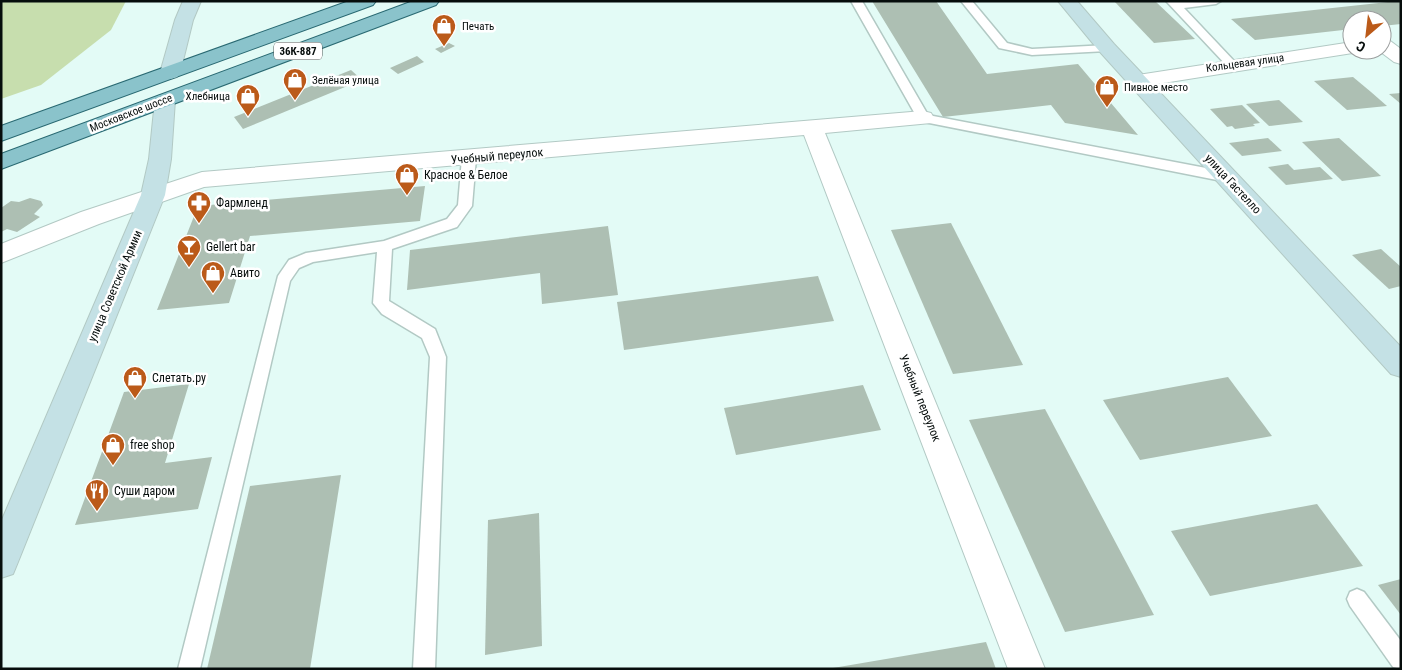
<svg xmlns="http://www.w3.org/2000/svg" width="1402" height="670" font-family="'Roboto Condensed',sans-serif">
<rect width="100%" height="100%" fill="#e3fbf6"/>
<polygon fill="#c7deae" points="1,1 126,1 111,30 41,85 1,99"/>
<g fill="#adbfb3">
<polygon points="872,1 936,1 987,74 1078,64 1138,135 1065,123 1051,105 943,117"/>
<polygon points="1114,1 1155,1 1195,39 1154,43"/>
<polygon points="1397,1 1401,1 1401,24 1382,26 1382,20 1352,20 1352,29 1255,40 1231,19"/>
<polygon points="449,43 455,46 441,53 435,49"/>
<polygon points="417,56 424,62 398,74 390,68"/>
<polygon points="351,70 362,80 243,129 234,117"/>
<polygon points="1353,77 1371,92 1387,106 1347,110 1314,81"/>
<polygon points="1401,93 1401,104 1389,94"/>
<polygon points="1279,100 1303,122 1269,126 1246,104"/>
<polygon points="1242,105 1260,123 1253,124 1255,126 1235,129 1232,126 1227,127 1210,109"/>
<polygon points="1268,138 1282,151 1242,156 1229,143"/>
<polygon points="1339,138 1381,176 1342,181 1302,142"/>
<polygon points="1288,164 1294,170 1320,167 1333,179 1286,185 1268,167"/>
<polygon points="425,186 420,221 250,236 229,303 157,310 198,206"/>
<polygon points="30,198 41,201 43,205 34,214 40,217 17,232 7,229 1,232 1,208 11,201 19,202"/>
<polygon points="951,223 1023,365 953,374 891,230"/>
<polygon points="608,226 618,295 542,304 540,273 407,290 410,250"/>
<polygon points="1381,249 1401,267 1401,286 1389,289 1352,255"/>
<polygon points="818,276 834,321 624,350 617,302"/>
<polygon points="1228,377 1272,436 1140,460 1103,400"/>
<polygon points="189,384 165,463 212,457 198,509 75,525 124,392"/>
<polygon points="863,385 881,430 736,455 724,408"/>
<polygon points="1045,409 1154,615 1065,632 969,420"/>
<polygon points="341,475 310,669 207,669 250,486"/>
<polygon points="1317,504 1363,566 1210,596 1171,531"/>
<polygon points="539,513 542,646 485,655 488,520"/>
<polygon points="1401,579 1401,615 1378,585"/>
<polygon points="986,642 996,669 833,669 833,668"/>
</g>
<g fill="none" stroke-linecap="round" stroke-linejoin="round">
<g stroke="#b2c9c4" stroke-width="3">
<g id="lane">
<polygon points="851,1 862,1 928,115 1227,172 1232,174 1234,177 1232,180 1227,182 919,121"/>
<polygon points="961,1 972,1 1007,43 1032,49 1107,45 1113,48 1107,51 1032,55 999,48"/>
<polygon points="1166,1 1221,1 1216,4 1184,8 1236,63 1238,65 1236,67 1228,67"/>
<polygon points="469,154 476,158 472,206 457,227 392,249 389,301 435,329 446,357 435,669 413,669 430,357 422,338 382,314 373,303 377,252 313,262 299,268 290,281 200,669 178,669 278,276 289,260 306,253 384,241 447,219 458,205 462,158"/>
<polygon points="1357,589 1364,592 1401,641 1401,669 1393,667 1350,606 1347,599 1350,592"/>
</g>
</g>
<g stroke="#b2c9c4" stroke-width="2">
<g id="street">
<polygon points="1382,38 1389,40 1401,49 1401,64 1394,62 1378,50 1382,50"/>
<polygon points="1352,42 1352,50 1360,50 1359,52 1138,87 1131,85 1128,81 1131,77 1138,75"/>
<polygon points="923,111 931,113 934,118 931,123 825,133 1045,669 1008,669 804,135 204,187 99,224 1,263 1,244 81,212 202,172"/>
</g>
</g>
<g stroke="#b2c9c4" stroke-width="2">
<g id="secondary">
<polygon points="183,1 201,1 193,20 180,73 177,77 170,79 163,77 160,73 175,20"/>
<polygon points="1058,1 1077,1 1114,44 1401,347 1401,377 1391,374 1100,52"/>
<polygon points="165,94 172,96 175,100 171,159 165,195 18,562 13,574 1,578 1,522 141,195 149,159 155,100 158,96"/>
</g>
</g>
<g stroke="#296972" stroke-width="2">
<g id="primary">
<polygon points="349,1 376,1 373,5 1,141 1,126"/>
<polygon points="413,1 439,1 436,5 1,169 1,154"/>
</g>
</g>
<use href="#lane" fill="#fff" fill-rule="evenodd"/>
<use href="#street" fill="#fff" fill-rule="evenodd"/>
<use href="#secondary" fill="#c4e1e5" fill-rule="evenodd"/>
<use href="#primary" fill="#8ac3cb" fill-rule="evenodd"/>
</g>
<defs>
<g id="shop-pin" transform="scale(1.25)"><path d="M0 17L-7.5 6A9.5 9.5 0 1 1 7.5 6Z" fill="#bb5a19" stroke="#fff"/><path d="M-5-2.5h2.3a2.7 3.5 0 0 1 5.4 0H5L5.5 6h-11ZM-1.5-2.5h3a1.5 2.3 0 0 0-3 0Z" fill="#fff"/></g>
<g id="pharmacy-pin" transform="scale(1.25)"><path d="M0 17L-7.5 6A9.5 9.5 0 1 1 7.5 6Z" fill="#bb5a19" stroke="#fff"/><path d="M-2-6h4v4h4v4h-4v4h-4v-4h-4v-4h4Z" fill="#fff"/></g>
<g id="bar-pin" transform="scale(1.25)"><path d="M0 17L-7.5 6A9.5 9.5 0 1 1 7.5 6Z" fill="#bb5a19" stroke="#fff"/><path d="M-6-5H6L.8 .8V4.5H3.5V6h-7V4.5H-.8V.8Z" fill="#fff"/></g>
<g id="restaurant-pin" transform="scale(1.25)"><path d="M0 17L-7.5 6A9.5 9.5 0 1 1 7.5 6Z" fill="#bb5a19" stroke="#fff"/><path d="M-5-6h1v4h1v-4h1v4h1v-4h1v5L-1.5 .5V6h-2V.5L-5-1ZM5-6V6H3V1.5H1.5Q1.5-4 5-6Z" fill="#fff"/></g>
</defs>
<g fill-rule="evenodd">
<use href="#shop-pin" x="444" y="26"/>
<use href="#shop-pin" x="295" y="80"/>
<use href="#shop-pin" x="1107" y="87"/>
<use href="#shop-pin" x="248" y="96"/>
<use href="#shop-pin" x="407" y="175"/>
<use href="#pharmacy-pin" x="199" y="203"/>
<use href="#bar-pin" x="189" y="247"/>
<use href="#shop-pin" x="213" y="273"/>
<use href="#shop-pin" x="135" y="378"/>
<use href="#shop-pin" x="113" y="445"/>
<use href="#restaurant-pin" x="97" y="491"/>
</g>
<g text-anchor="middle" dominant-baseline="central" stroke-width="5" stroke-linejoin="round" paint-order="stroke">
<g font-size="11" fill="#060d0c" stroke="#fff" text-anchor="start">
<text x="462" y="26">Печать</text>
<text x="312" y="80">Зелёная улица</text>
<text x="1124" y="87">Пивное место</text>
<text x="230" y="96" text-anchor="end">Хлебница</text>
</g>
<rect fill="#fff" stroke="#515655" stroke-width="1" x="274" y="42.5" width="48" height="17" rx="4"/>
<g font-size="11" font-weight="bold" fill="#060d0c">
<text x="298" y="51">36К-887</text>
</g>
<g font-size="11" fill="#060d0c" stroke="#fff">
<text transform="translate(1245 63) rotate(-8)">Кольцевая улица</text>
<text transform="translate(131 113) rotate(-21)">Московское шоссе</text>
</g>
<g font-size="12" fill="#060d0c" stroke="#fff">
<text transform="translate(497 156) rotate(-5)">Учебный переулок</text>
<text transform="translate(1233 184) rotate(47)">улица Гастелло</text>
<text transform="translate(115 286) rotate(-67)">улица Советской Армии</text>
<text transform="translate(920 398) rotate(68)">Учебный переулок</text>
</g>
<g font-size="12" fill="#060d0c" stroke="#fff" text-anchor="start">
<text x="424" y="175">Красное &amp; Белое</text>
<text x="216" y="203">Фармленд</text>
<text x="206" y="247">Gellert bar</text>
<text x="230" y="273">Авито</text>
<text x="152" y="378">Слетать.ру</text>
<text x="130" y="445">free shop</text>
<text x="114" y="491">Суши даром</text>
</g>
</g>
<rect width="1402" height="670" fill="none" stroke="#060d0c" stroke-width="5"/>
<g transform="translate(1367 35) rotate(208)"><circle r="24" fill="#ffffff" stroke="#9b9e9e"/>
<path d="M0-4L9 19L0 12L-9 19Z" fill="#bb5a19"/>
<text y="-8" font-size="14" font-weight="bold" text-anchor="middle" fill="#060d0c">С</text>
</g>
</svg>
